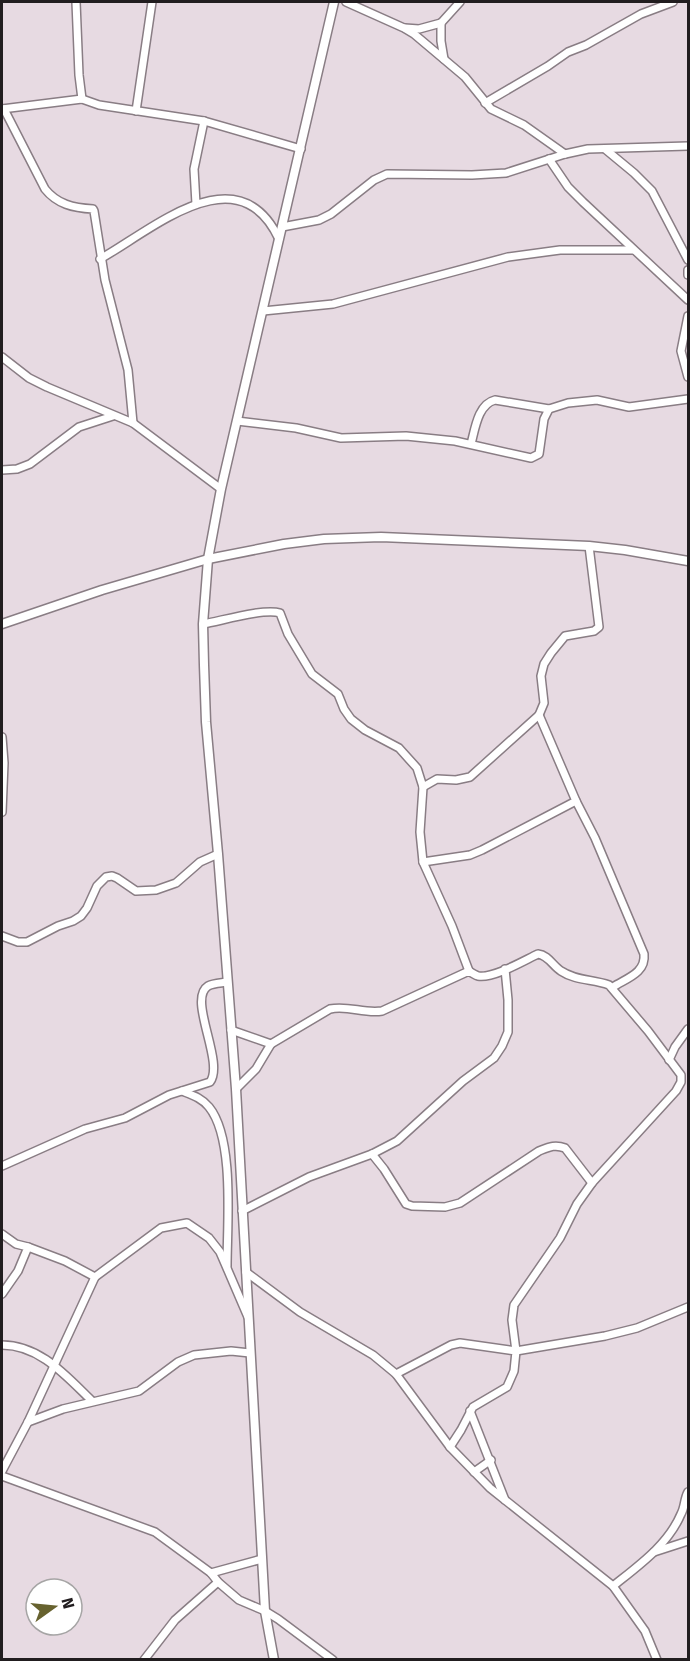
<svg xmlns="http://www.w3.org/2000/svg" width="690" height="1661" font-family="'Fira Sans',sans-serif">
<rect width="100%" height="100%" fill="#e7dae2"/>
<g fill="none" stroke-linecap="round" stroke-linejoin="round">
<g stroke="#897d84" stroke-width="10">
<g id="minor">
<polyline points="76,2 79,75 82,99"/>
<polyline points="346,2 404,28 414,34 465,77 491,109 524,125 565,154"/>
<polyline points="405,28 419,29 441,23"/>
<polyline points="444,59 441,41 441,23 460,2"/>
<polyline points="485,103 548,66 568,52 586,45 641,14 673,2"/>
<polyline points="2,109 82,99 99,105 204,121 301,149"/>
<path d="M4,109L45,189C57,204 73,208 93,209L94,211L105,280L128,370L133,423"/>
<polyline points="136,111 152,2"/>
<polyline points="605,149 634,173 652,191 688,260"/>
<polyline points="549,159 568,187 583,202 688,300"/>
<polyline points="196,204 194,169 204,121"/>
<polyline points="282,227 319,220 331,214 374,180 387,174 472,175 506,173 565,154 588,149 688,146"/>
<path d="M100,259C152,230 238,152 279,239"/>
<polyline points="688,270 688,275"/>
<polyline points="263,311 333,304 508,257 560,250 633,250"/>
<polyline points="688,316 681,351 688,377"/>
<polyline points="2,357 29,378 47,387 133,423 221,489"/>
<polyline points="237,421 296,428 341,438 406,436 455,441 531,458 539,454 544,419 549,409 568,403 597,400 629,407 688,399"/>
<path d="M471,444C475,429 478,404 495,400L549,409"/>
<polyline points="2,470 17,469 30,464 79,427 113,416"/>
<path d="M203,624C221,621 264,608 280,613L288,634L312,674L338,694L344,709L351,719L365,730L399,748L417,768L423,787L420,832L423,862L452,926L469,971"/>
<polyline points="2,737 4,763 2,812"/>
<polyline points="423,787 437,779 456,780 470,777 539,715 544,703 541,676 544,664 551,653 565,636 594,631 599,627 589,546"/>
<path d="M576,801L595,838L644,954C646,973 627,978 613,987"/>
<polyline points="423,862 470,855 482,850 576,801 539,715"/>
<polyline points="2,936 18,942 27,942 58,926 73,921 81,916 87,908 97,886 106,877 112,876 117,878 136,891 156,890 176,883 200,862 218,854"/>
<polyline points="231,1030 271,1044"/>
<polyline points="669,1060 675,1047 688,1029"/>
<path d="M236,1089L256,1069L271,1044L330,1009C348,1005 364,1014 382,1011L469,971C472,973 475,975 478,976C493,979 525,960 538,954C548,955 553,966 561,971C576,981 593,979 609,985L648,1031L681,1075V1082L676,1091L592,1183L577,1204L560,1238L514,1305L512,1320L516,1351L605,1336L637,1328L688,1307"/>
<path d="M182,1091C192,1095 202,1098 209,1107C235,1139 227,1225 227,1266"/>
<path d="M372,1154L384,1169L406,1204L412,1206L445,1207L460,1203L539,1151C549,1147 555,1144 565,1148L592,1183"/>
<path d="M2,1166L85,1129L125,1118L169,1095L210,1082C225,1062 187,999 208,986C213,983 221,983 227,982"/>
<polyline points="242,1211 309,1177 372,1154 397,1141 463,1081 494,1058 502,1046 508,1032 508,1000 505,969"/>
<polyline points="2,1234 16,1244 28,1247 18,1271 2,1294"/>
<polyline points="28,1247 65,1261 95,1277 161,1228 187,1223 209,1238 220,1252 248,1317"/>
<polyline points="246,1272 300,1312 373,1355 396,1374 450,1447 490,1488 613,1586 645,1631 657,1660"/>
<path d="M2,1345C40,1345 66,1376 92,1401"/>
<polyline points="396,1374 451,1345 460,1343 516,1351 514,1371 507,1387 473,1407 461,1430 450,1447"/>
<polyline points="470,1411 505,1500"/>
<polyline points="28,1422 63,1409 139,1391 178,1362 194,1355 231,1351 250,1353"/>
<polyline points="2,1471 28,1422 95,1277"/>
<polyline points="474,1472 491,1460"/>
<polyline points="2,1476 155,1532 211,1573 218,1582 239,1600 265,1611 278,1619 333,1660"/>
<polyline points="654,1552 688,1541"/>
<polyline points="211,1573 262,1559"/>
<path d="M613,1586C638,1566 668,1545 681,1514C685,1507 684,1499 688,1492"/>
<polyline points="144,1660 175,1620 218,1582"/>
</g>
</g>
<g stroke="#897d84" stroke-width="11">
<g id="tertiary">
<polyline points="2,624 102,590 208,559 284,544 324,539 381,537 589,546 625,550 688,561"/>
<polyline points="274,1660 265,1611 236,1089 218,854 206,722 204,665 203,624 208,559 221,489 334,2"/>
</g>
</g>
<use href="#minor" stroke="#fff" stroke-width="7"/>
<use href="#tertiary" stroke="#fff" stroke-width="8"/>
</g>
<rect width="690" height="1661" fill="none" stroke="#211d1f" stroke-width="6"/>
<g transform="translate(54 1607) rotate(75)"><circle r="28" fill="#ffffff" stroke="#a6a5a5" stroke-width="1.5"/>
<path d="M0-4.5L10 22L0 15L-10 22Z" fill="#67622f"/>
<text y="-9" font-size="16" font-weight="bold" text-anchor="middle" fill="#211d1f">N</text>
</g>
</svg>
